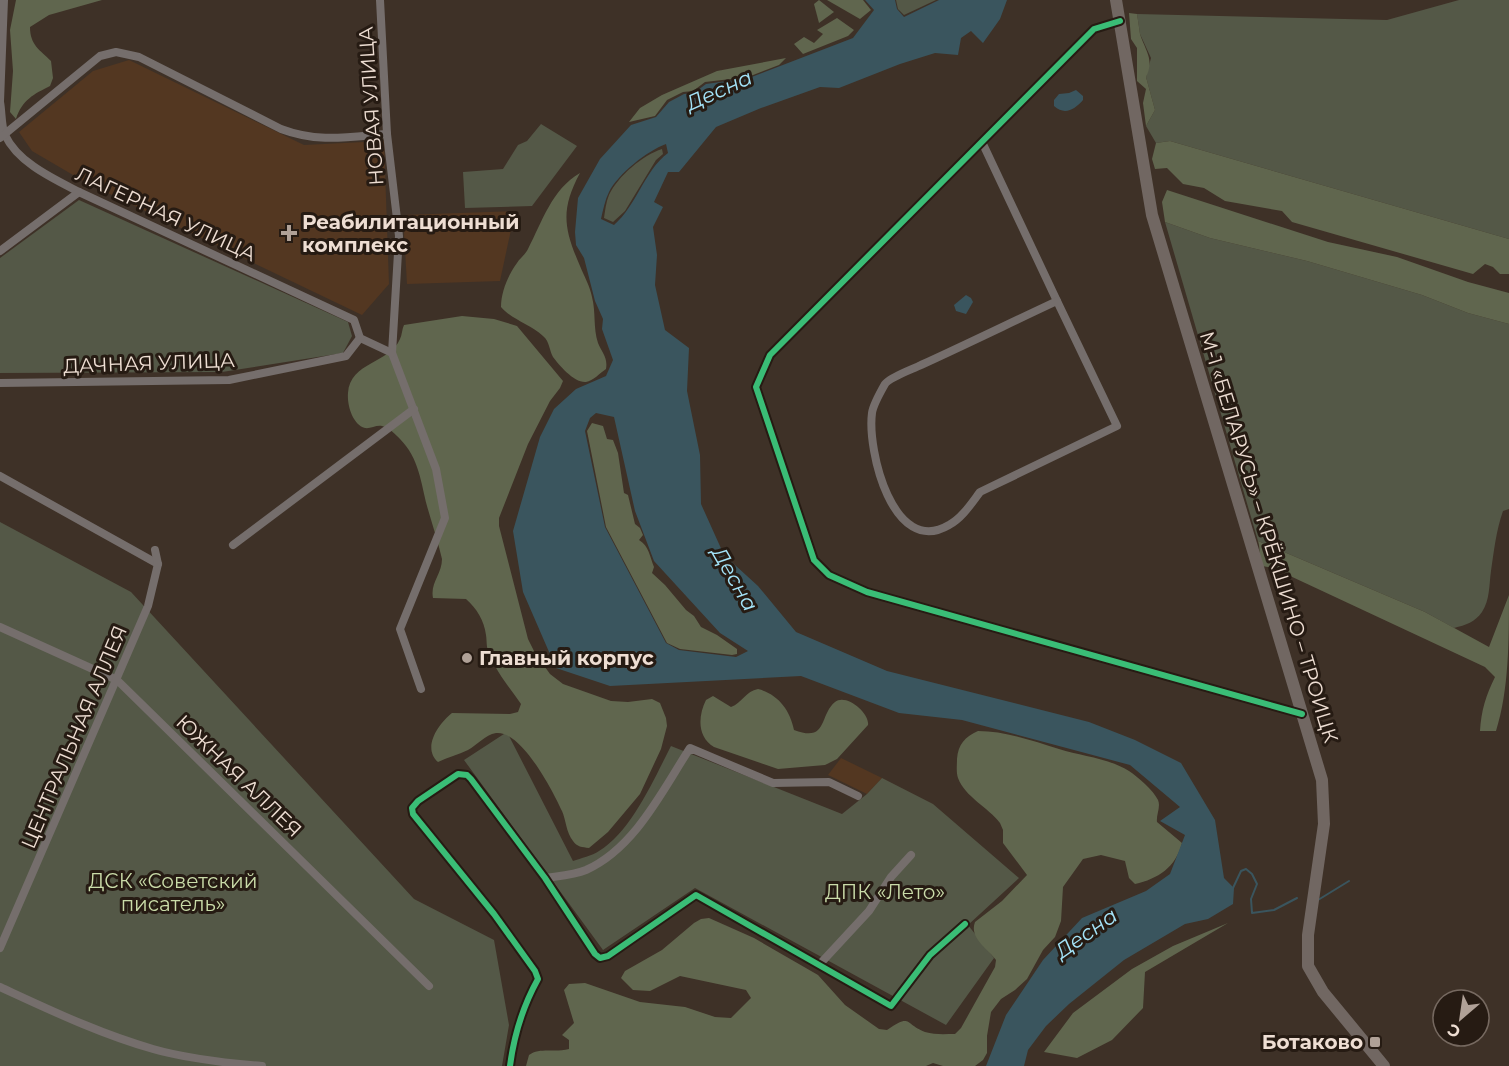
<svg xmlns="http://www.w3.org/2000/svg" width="1509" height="1066" font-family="Montserrat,sans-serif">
<rect width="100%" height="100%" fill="#3e3127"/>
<g fill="#533721">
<polygon points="129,60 304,145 384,141 389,284 362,315 85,182 32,151 19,132 93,71"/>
<polygon points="515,211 500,281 407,284 403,215"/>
<polygon points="841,758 882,778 867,794 828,775"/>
</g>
<g fill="#545847">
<polygon points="896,0 936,0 904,15 898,9"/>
<polygon points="1459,0 1509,0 1509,239 1170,141 1156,143 1146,126 1155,110 1146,77 1151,58 1140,34 1137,14 1387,20"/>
<polygon points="541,124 577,146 532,206 465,208 463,172 503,169 518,145 527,141"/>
<path d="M662,149L663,154L656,160L625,211L613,222L604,218C605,211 606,202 609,195C618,176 643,155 662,149Z"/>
<polygon points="79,200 348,322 352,336 343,353 222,372 0,373 0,258"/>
<path d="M1165,222L1210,238L1307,261L1422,295L1468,313L1509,324V509L1503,511C1496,531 1494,551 1491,571C1489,585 1490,600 1482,612C1475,622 1466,625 1454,628L1425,612L1258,541Z"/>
<polygon points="0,522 131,592 414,899 494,940 509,1025 502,1066 0,1066"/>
<path d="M507,732L573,861C581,858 592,856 599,851C631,832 654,779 671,746L842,814L867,794L882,778L933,804L1019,878L968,925L994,958L946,1025L695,888L603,950L464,760Z"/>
</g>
<g fill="#60664e">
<path d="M16,0H102L49,15L30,27C30,45 40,50 51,61L53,78L50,86C34,94 22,100 16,119L10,112L13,71L10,30Z"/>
<polygon points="819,0 834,12 819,23 814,4"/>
<polygon points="827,0 863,0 871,10 860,19"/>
<path d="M1129,13L1137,14C1138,20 1139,27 1140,34C1145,50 1155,60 1146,77L1155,110L1146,126L1143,103L1146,89L1137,81V48L1131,39Z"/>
<polygon points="837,18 854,30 848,36 803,54 794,44 804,37 814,43 823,34 817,30"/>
<polygon points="786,58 779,65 748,77 705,82 693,91 683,92 667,100 655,116 629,122 640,108 662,95 717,71"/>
<polygon points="1170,141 1509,239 1509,274 1500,274 1493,267 1485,264 1473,274 1292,222 1282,211 1225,201 1204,188 1183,184 1167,168 1155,169 1152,159 1156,143"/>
<path d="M580,173C560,210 564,229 580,266C584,276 590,286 592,297C596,312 593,328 598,343C602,353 608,357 606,369C600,373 593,381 586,382C574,383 559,365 553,357C549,350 550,342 543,336C530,324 512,320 501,307C501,292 508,275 517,263C520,258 525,255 528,249C542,222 552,189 580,173Z"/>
<polygon points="1167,190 1328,242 1397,257 1468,282 1509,293 1509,324 1468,313 1422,295 1307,261 1210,238 1165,222 1162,202"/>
<path d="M462,316L494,319L517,326L563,381L560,388L550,401L528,444L499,518V526L528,639L535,653L550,674L563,684L611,701L628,702L652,699L660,703L666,718L667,726L661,749L640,794L608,832L589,848C582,847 577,847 573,841C566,832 566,820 562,811C553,791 521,730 496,733C485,735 477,745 468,750C458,755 448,757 438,762C422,748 438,724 452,713L510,714L518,712L521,704C510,688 496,672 489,653C486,647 487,641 486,635C484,620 477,609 466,599L433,598C430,583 442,574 442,559C438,541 432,524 427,506C421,483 419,458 400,439C396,435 389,427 382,426C376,425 370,429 365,428C352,424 347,404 348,393C350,362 390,363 400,339C402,335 402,329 404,325Z"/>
<path d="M592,423L603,426L607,439L613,440L618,453L624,493L628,495L635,524L640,528L643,535L639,540C649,546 650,557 654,567L652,573L665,585L686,610L694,616L701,627L717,635L737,649V654L732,655L680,649L667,643L606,527L587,431Z"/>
<path d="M1258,541L1425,612L1489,647L1509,595C1509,639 1509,691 1496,731H1480C1481,711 1486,695 1495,677L1485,667L1273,568L1262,566C1258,557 1261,550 1258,541Z"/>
<path d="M758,689C778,694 790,710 794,730C828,743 819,715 835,702C846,693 870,713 868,725L837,759L825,765L778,769L714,747C697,737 698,716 706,700L713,696L731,707C742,703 746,691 758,689Z"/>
<path d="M978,731C1005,731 1033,741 1059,749C1081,756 1108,758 1129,771C1138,777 1153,790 1158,800C1161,807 1156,815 1157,822L1182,843C1176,867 1158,879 1135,884L1129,878L1125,861L1101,855L1083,859L1063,887L1061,921L1055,937L1043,950L1027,979L1015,990L1001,999L991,1012L987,1036V1053L983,1060L975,1066H943L933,1063L926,1066H526L529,1055C540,1047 555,1053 569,1049V1040L562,1035L574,1023L564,990L569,984L585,983L640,1002L685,1007L715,1017L731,1018L751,998L746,990L680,976L650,991L633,990L621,978L625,971L662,950L694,923L701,919L709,918L754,938L818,975L845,1005L879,1029L887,1030C912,1013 904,1024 925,1032C935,1035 945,1034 955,1034L961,1028L995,967L996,960C987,948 969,938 975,922L1002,901L1027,875L1003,843V830L1000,823C988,807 965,797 958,778C956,772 957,765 957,759C958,744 965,737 978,731Z"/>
<polygon points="1228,923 1145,972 1143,1008 1112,1040 1077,1058 1044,1052 1073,1013 1132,969 1173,946"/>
</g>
<g fill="#3a555e" fill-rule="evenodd">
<path d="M865,0H895L897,9L904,17L939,0H1007L1000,19L983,43L971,31L961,38L958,55L935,53L900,64L839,88L820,87L761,108L716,127L679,172H668L654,202L663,207L653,227L657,255L655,285L665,330L689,348L687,391L700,455L701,504L724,555L758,586L796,632L887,671L1089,722L1135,740L1181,763L1215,820L1224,878L1234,888L1233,904L1208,919L1185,924L1124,960L1069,1004L1046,1026L1028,1050L1024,1066H986L1006,1015L1043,960L1082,918L1146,891L1170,874L1185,835L1160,821L1180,807L1130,765L962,720L899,713L801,676L610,686L556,668L523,592L513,531L540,437L554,409L576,389L606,376L613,360L602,329L603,319L595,301L584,258L576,245L575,232L578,198L600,159L631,125L656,117L669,102L684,94L694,93L706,84L749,78L853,38L874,10ZM666,144L668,153C644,171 637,205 614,225L601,219C603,210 605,200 609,192C618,174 647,151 666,144ZM596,413L614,417L635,511L654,561L720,633L748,651L736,657L679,650L666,643L605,527L585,431L590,418Z"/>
<path d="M1076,90L1083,96V100C1075,109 1065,116 1054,106V100L1059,94L1069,93Z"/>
<polygon points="966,295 971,298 973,302 966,314 956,311 954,305"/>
</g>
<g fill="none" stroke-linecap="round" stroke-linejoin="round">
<g stroke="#3a555e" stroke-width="2">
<polyline points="1233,888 1241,871 1246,869 1252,874 1257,884 1251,899 1252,913 1274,910 1297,898"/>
<polyline points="1318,900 1349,881"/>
</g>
<g stroke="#756e6c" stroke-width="8">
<polyline points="380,0 387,134 399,236 392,353 436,469 445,518 400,629 421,689"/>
<polyline points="1120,21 1094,29 770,355 756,387 814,560 829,575 867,592 1302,714"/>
<polyline points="0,101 4,0"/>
<path d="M0,102C2,112 1,126 5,135C18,163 54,179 79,192L354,320L360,338L392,353"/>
<path d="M0,138L100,56L116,52L139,57L281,129C318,143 348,137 387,134"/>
<polyline points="982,142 1057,301"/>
<polyline points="0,251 79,192"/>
<path d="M1057,301L1117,426L980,492C971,504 962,518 949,525C893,558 867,450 872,413C873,405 881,391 885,384C890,377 913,369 921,365C967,344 1012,322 1057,301Z"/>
<polyline points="0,383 229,380 346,356 360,338"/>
<polyline points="0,476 158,564"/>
<polyline points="233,545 414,409"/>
<polyline points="0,627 117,680 429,986"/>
<path d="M545,878C558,876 574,875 586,870C635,848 662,791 690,748L773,783L829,782L858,796"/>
<polyline points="0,948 148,606 158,564 155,550"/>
<polyline points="819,965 869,911 891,877 911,855"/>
<path d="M0,987C50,1010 100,1034 153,1049C188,1059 226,1063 262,1066"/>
<path d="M510,1066C514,1035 523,1006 538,979L535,971L494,914L413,814L412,808L418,801L458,774L467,775L471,779L545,878L595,954L600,958L608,956L696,895L891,1006L930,955L965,924"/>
</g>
<polyline stroke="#716762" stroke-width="12" points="1116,0 1152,215 1322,780 1324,824 1308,935 1308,966 1323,992 1384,1066"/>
<g stroke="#261b13" stroke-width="10">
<g id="cycleway">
<polyline points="1120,21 1094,29 770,355 756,387 814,560 829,575 867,592 1302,714"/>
<path d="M510,1066C514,1035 523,1006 538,979L535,971L494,914L413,814L412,808L418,801L458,774L467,775L471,779L545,878L595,954L600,958L608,956L696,895L891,1006L930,955L965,924"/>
</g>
</g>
<use href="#cycleway" stroke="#3abd76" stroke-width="6"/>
</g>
<g fill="#b0a197" stroke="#261b13" stroke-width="2">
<path d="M286 224h6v6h6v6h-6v6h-6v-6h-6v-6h6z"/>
<circle cx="467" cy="658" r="6"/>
<rect x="1369" y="1036" width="12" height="12" rx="3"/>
</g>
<g text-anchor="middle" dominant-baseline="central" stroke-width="6" stroke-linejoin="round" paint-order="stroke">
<g font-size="20" fill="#eeded3" stroke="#261b13">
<text transform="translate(371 106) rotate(-94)">НОВАЯ УЛИЦА</text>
<text transform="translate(166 214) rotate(25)">ЛАГЕРНАЯ УЛИЦА</text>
<text transform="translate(149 363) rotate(-2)">ДАЧНАЯ УЛИЦА</text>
<text transform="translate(1269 537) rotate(73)">М-1 «БЕЛАРУСЬ» – КРЁКШИНО – ТРОИЦК</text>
<text transform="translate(74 737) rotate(-67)">ЦЕНТРАЛЬНАЯ АЛЛЕЯ</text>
<text transform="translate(239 776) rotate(44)">ЮЖНАЯ АЛЛЕЯ</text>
</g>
<g font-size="20" font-weight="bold" fill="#eeded3" stroke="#261b13" text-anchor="start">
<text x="302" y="222">Реабилитационный<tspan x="302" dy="23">комплекс</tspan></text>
<text x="479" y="658">Главный корпус</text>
<text x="1363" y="1042" text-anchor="end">Ботаково</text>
</g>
<g font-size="20" fill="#cadca9" stroke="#261b13">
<text x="173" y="881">ДСК «Советский<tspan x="173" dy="23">писатель»</tspan></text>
<text x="885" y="892">ДПК «Лето»</text>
</g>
<g font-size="21" font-style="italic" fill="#a4e4f9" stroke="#261b13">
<text transform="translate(719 90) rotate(-24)">Десна</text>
<text transform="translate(735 579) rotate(60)">Десна</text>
<text transform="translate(1086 933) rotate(-35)">Десна</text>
</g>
</g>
<g transform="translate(1461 1018) rotate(209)"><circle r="28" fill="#261b13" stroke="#766960" stroke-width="1.5"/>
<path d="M0-4.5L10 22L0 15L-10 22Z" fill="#b0a197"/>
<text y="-9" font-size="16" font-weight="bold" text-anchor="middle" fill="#eeded3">С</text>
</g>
</svg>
